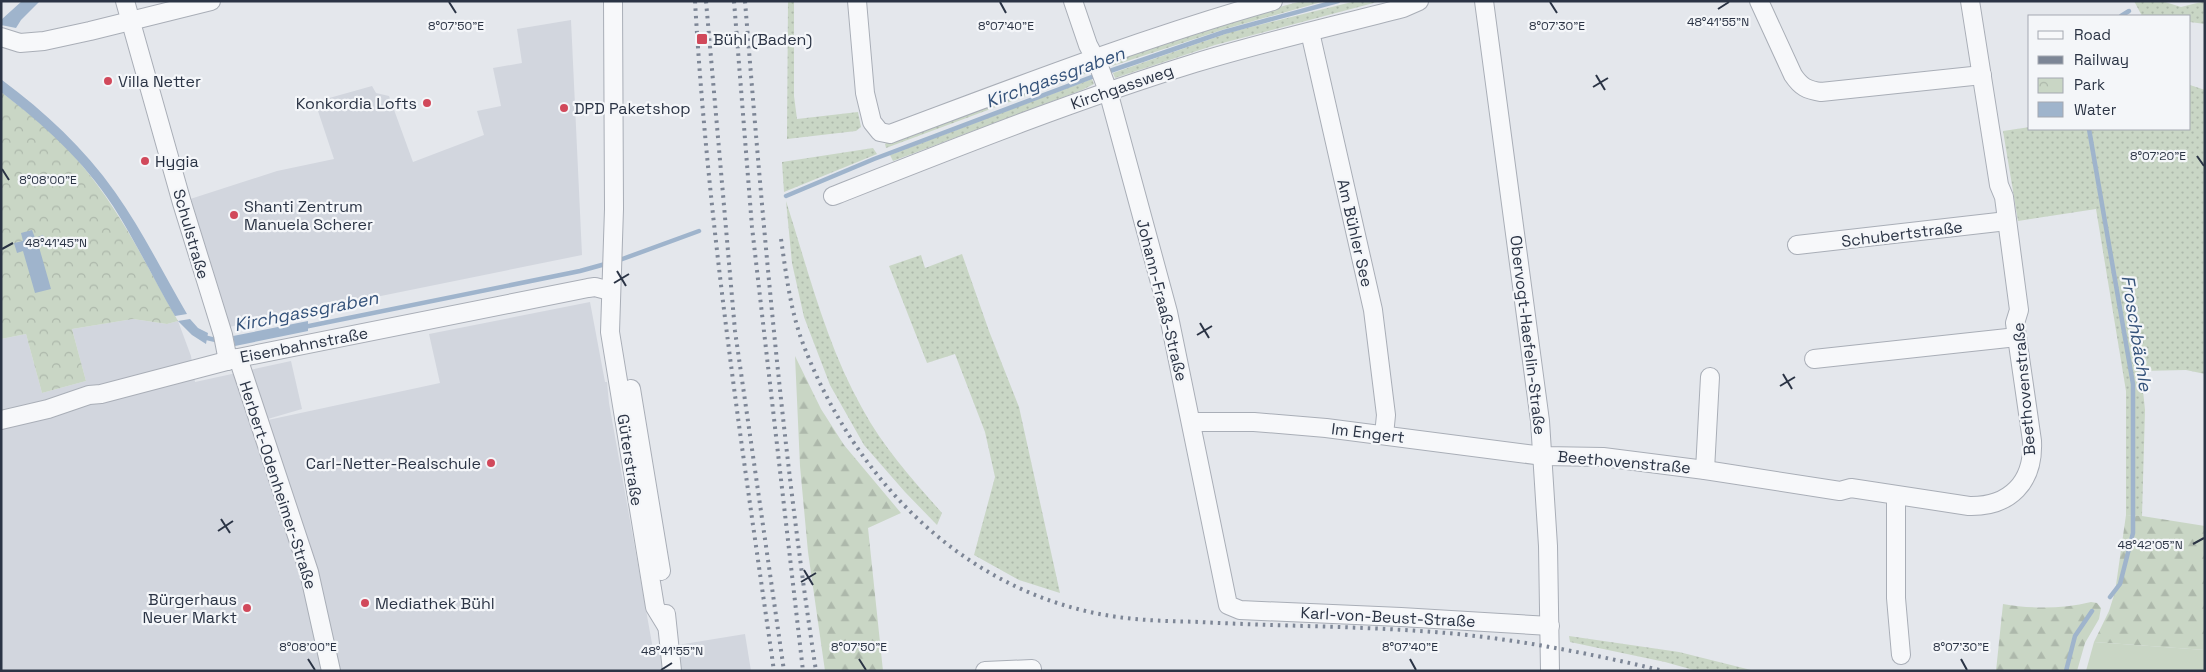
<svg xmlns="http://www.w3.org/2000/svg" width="2206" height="672" font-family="'Space Grotesk',sans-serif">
<defs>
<pattern id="grass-dots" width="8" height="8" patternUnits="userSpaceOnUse" patternTransform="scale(1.25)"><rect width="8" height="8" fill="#c9d6c5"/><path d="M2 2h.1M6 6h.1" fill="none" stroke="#adb8ab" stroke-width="1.8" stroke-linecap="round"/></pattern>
<pattern id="forest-firs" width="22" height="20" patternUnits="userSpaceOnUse" patternTransform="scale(1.25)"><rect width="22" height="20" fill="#c9d6c5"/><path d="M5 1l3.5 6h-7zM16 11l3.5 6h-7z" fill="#adb8ab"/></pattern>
<pattern id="park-crowns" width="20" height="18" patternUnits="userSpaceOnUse" patternTransform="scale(1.25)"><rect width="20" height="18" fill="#c9d6c5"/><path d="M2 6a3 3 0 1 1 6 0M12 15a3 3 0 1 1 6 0" fill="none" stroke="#adb8ab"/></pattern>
</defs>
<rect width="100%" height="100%" fill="#e4e7ec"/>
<g fill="#d2d6de">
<polygon points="571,20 582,255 219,329 181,202 277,171 334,159 315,102 372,86 376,93 389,96 413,162 484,135 477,111 501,106 493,68 522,63 517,29"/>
<polygon points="590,302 605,382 607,382 609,403 653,649 745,634 751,671 1,671 1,339 26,334 42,393 86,381 72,329 133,319 167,324 178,321 191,356 195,382 291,361 302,409 254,423 440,383 429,334"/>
</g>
<g fill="url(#grass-dots)">
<polygon points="788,1 794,1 794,96 797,119 858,112 861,127 856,131 787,139"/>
<polygon points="1302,1 1325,1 1225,29 1112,66 1111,62 1224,22"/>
<polygon points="1356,1 1381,1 1215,45 1115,78 1113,73 1231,32"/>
<polygon points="2134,1 2162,1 2181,7 2205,1 2205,24 2190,22 2190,16 2142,16"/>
<polygon points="1088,68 1090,72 886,148 885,144 894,137"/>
<polygon points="1092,79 1094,84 1082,90 893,161 890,155"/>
<polygon points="2190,85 2205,90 2205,374 2186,370 2141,371 2145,410 2142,516 2126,515 2126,391 2096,209 2018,221 2003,131 2030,127 2030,129 2190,129"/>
<polygon points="873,148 877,154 784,192 782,162"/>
<path d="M786,201C808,270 826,344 862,408C883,447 913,480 942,513L937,525L905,492L864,445L830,385L804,317L792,263Z"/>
<polygon points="962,254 989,331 1019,407 1060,593 1019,580 974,555 995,477 985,432 955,354 927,363 889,266 921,255 925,268"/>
<polygon points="1569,636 1679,652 1755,671 1697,671 1665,662 1570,642"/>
</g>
<g fill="url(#forest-firs)">
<polygon points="795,356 821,409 844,445 901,513 868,528 883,671 825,671 808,552 800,466"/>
<polygon points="2126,515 2142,516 2205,526 2205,650 2094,642 2109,611 2115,592"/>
<path d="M2091,602L2097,603L2101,608L2099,619L2085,643L2077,671H1996L2003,604C2031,609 2063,609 2091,602Z"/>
</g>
<path fill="url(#park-crowns)" d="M1,92C29,113 58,136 80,163C121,211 147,267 178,321L167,324L133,319L72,329L86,381L42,393L26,334L1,339Z"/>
<polygon fill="#c9d6c5" points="2094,642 2205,650 2205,671 2086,671"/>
<g fill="#9fb4cc">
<polygon points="22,1 40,1 21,20 16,28 1,25 1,20"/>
<path d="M2,80C45,112 84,148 115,192C142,230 163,273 187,314L175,316C154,280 136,242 113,206C83,160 44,125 1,92Z"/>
<polygon points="32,230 35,238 43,235 45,245 39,247 51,289 35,293 23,251 17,253 14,243 23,241 21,233"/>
<polygon points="190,319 198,328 208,333 206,344 192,335 178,321"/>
<polygon points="308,321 308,331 235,346 233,336"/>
</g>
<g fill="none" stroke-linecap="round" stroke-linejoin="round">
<g stroke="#9fb4cc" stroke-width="4.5">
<polyline points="2121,16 2129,11"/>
<polyline points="1104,73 1224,32 1338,1"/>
<polyline points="2089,129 2133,384 2133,533 2120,584 2110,597"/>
<polyline points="786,196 874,159 1097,75"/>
<polyline points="617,261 699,231"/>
<polyline points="304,327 580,271 609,263"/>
<polyline points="203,337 220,341"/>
<polyline points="2066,671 2075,636 2092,611"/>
</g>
<g stroke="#a9aeb7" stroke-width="20">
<g id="street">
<polyline points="125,1 182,203 223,335 228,361"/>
<polyline points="613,1 614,209 610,332 655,607 666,625"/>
<path d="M857,1L865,93L872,122L880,132L890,134C1016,87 1142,38 1273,1"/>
<polyline points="1073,1 1088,45 1098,64 1108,91 1168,312 1228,605 1240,610 1401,617 1550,626"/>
<polyline points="1484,1 1540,421 1548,546 1550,671"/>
<path d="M1759,1L1793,75C1801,87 1807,90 1821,92L1982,75"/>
<polyline points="1310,32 1373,310 1386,415 1384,435"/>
<polyline points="1,37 20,43 44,41 90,31 211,1"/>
<path d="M833,196C952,149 1072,101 1195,63C1263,42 1334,26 1403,8L1419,1"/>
<polyline points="1797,245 2007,221"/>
<polyline points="238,358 309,572 331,671"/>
<polyline points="1814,359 2017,337"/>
<polyline points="631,389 661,571"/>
<polyline points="1,420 48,409 89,395 101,394 238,358 588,288 595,287 610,291"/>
<path d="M1192,422H1254L1326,428L1543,456L1603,457L1705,470L1840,491L1851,488L1969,506C2010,507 2034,482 2032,441L2015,323L2019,310L2004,197L1999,185L1970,1"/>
<polyline points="1705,470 1710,377"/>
<polyline points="1896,496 1896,598 1901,655"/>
<polyline points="666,614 672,671"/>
<polyline points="985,671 1032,669 1032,671"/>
</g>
</g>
<use href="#street" stroke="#f7f8fa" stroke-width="18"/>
<g stroke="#7d8696" stroke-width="4" stroke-dasharray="2.5 5" stroke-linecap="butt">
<path d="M695,1C708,226 742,448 774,671"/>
<polyline points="706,1 735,331 784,671"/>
<polyline points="734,1 752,227 803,671"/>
<path d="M745,1C763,225 782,449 816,671"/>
<path d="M781,239C786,273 790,308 802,341C854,480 966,596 1118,617C1145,621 1173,621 1200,622C1273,626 1347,626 1420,631C1502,636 1584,652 1664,671"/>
</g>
</g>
<path fill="none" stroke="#2b3445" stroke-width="2" d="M449,2L456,13M1000,2L1006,13M1550,2L1557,13M1718,9L1729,2M1596,75L1605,90M1593,87L1608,78M2197,156L2204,166M2,169L9,180M2,249L13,243M617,271L626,286M614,283L629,274M1200,323L1209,338M1197,335L1212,326M1783,374L1792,389M1780,386L1795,377M221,519L230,533M218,531L233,521M2193,544L2204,538M804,570L813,585M801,582L816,573M308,659L315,670M859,659L866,670M1410,659L1416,670M1961,659L1967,670M661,670L672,663"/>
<g fill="#d1495b" stroke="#f4f6f9" stroke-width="2">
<rect x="696" y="33" width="12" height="12" rx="2.5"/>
<circle cx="108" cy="81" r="5"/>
<circle cx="427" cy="103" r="5"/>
<circle cx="564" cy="108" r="5"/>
<circle cx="145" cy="161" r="5"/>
<circle cx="234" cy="215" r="5"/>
<circle cx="491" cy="463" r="5"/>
<circle cx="365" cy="603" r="5"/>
<circle cx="247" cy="608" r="5"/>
</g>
<g text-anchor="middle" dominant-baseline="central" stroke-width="4.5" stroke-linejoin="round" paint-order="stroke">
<g font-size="16" fill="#2b3445" stroke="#f4f6f9" text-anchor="start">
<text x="713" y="39">Bühl (Baden)</text>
<text x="118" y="81">Villa Netter</text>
<text x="417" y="103" text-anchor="end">Konkordia Lofts</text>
<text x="574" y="108">DPD Paketshop</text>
<text x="155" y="161">Hygia</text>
<text x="244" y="206">Shanti Zentrum<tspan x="244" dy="18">Manuela Scherer</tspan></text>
<text x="481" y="463" text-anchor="end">Carl-Netter-Realschule</text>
<text x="237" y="599" text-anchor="end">Bürgerhaus<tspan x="237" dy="18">Neuer Markt</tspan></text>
<text x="375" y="603">Mediathek Bühl</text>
</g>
<g font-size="16" fill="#2b3445" stroke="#f4f6f9">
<text transform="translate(1122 87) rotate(-19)">Kirchgassweg</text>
<text transform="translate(1355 233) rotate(77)">Am Bühler See</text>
<text transform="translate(191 234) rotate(74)">Schulstraße</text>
<text transform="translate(1902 234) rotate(-7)">Schubertstraße</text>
<text transform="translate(1162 300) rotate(76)">Johann-Fraaß-Straße</text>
<text transform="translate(1528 335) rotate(83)">Obervogt-Haefelin-Straße</text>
<text transform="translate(304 345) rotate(-11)">Eisenbahnstraße</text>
<text transform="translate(2024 389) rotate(-95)">Beethovenstraße</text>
<text transform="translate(1368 433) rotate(7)">Im Engert</text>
<text transform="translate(630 460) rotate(81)">Güterstraße</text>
<text transform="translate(1624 462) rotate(5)">Beethovenstraße</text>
<text transform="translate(278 485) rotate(72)">Herbert-Odenheimer-Straße</text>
<text transform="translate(1388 617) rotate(3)">Karl-von-Beust-Straße</text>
</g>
<g font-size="18" font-style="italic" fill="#34527a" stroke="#f4f6f9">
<text transform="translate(1055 77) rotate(-20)">Kirchgassgraben</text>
<text transform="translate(306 311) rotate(-11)">Kirchgassgraben</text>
<text transform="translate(2137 333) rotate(81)">Froschbächle</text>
</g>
</g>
<g font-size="12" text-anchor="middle" fill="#2b3445" stroke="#f4f6f9" stroke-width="4.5" stroke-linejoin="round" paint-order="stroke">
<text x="1718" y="26">48°41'55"N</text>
<text x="456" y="30">8°07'50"E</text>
<text x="1006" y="30">8°07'40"E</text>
<text x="1557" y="30">8°07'30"E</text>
<text x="2158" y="160">8°07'20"E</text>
<text x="48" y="184">8°08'00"E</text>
<text x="56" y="247">48°41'45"N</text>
<text x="2150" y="549">48°42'05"N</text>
<text x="308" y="651">8°08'00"E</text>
<text x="859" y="651">8°07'50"E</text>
<text x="1410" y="651">8°07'40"E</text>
<text x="1961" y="651">8°07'30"E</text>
<text x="672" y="655">48°41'55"N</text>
</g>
<rect width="2206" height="672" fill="none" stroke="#2b3445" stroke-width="5"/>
<rect x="2028" y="15" width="162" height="115" fill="#f4f6f9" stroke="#a4a8b1"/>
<rect x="2038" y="31" width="25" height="8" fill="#f7f8fa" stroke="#a4a8b1"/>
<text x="2074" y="40" font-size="15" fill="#2b3445">Road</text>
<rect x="2038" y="56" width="25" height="8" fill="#7d8696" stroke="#a4a8b1"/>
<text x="2074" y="65" font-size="15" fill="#2b3445">Railway</text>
<rect x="2038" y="78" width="25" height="15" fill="url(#park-crowns)" stroke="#a4a8b1"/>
<text x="2074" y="90" font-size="15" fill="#2b3445">Park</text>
<rect x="2038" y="102" width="25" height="15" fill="#9fb4cc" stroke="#a4a8b1"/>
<text x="2074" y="115" font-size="15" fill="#2b3445">Water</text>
</svg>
